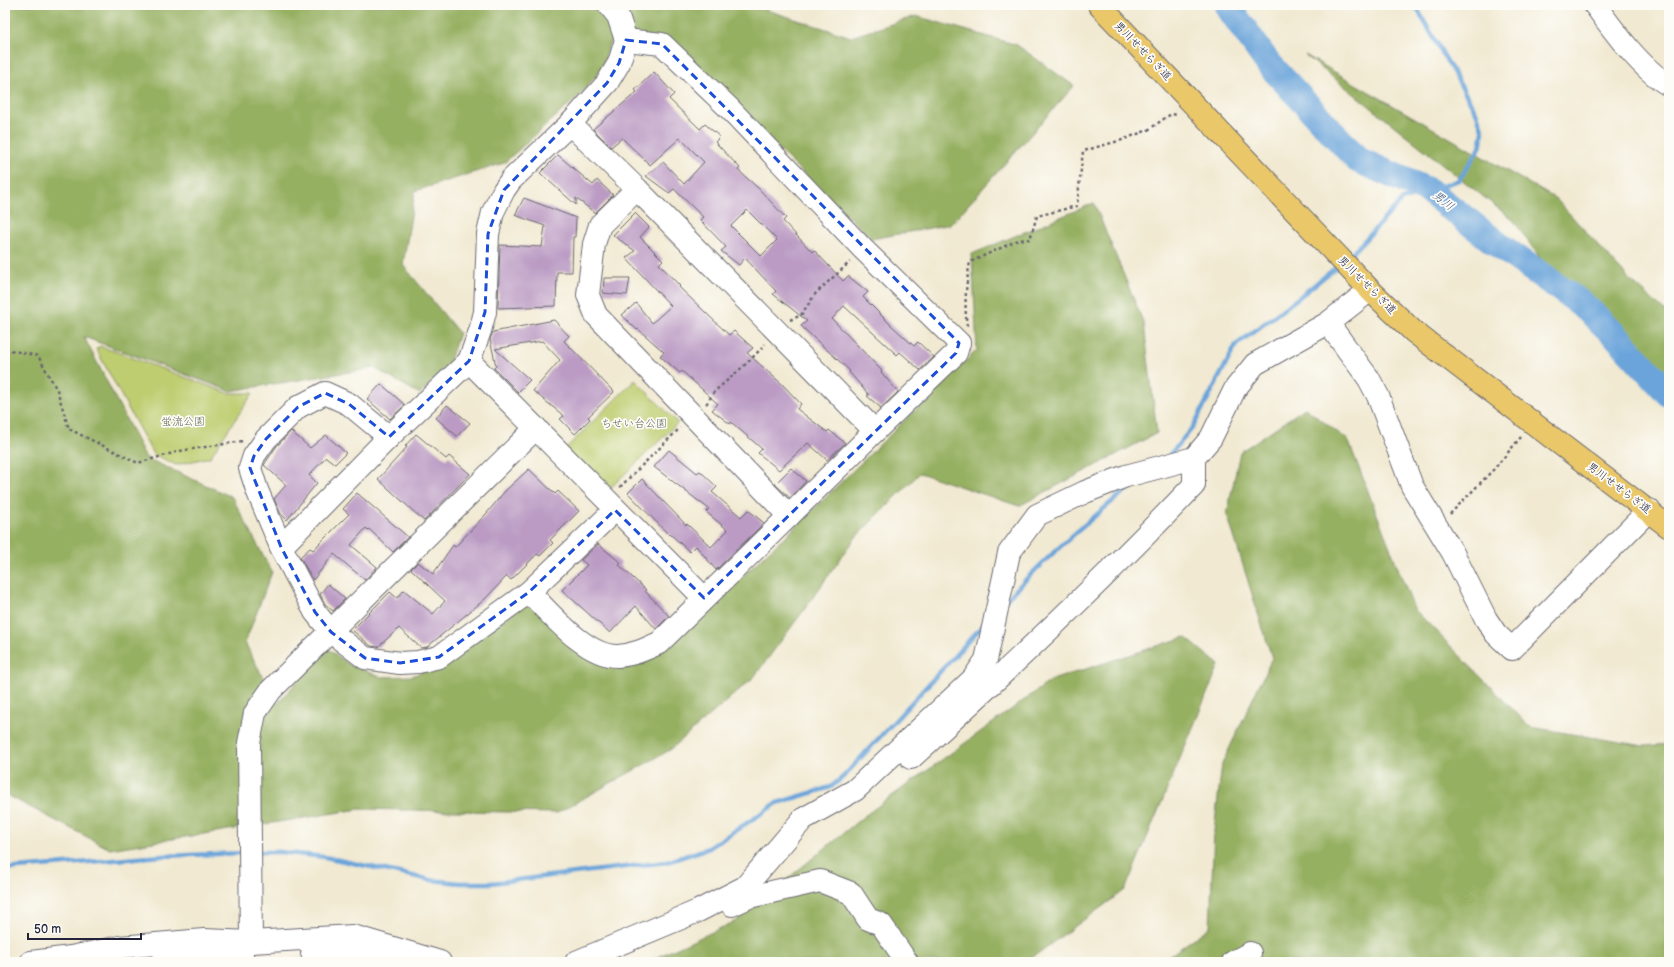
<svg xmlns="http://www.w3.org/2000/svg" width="1674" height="967" font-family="'Balsamiq Sans','Klee One',sans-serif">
<rect width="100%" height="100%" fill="#fdfcf7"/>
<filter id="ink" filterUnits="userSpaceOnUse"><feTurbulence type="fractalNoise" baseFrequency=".025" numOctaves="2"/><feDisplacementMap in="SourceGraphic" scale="8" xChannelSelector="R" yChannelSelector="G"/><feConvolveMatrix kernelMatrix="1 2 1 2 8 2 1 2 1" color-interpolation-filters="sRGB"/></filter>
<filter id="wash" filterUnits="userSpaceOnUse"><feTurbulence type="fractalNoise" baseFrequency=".012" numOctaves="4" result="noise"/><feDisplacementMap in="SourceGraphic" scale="16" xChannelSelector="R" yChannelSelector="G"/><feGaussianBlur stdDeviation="0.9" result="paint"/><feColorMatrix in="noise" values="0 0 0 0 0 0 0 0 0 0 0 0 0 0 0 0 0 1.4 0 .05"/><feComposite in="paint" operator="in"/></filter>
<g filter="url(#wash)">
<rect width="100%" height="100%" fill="#f1e9d1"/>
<g fill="#becd70" stroke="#707856">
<polygon points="100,346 228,393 253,393 210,457 176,465 153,454 96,349"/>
<polygon points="635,380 678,423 603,495 562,452"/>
</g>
<g fill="#96b062" stroke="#5c694e">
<polygon points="5,5 751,5 851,37 916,16 1017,45 1074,86 951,224 872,239 662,38 613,33 602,68 581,94 504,163 415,191 403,265 459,333 449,363 420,394 374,368 230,391 84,337 146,458 232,497 272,572 245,643 277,704 327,648 350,665 381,677 412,676 447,662 529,601 586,654 669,644 788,534 977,350 972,254 1094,203 1144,324 1157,433 1019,506 920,473 856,537 801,614 754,677 670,750 557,813 359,809 110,849 5,794"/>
<polygon points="1305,55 1556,199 1628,278 1669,315 1669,397 1578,313 1514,221"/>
<polygon points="1305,408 1348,440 1414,609 1530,727 1644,746 1669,744 1669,962 1161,962 1210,927 1214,831 1222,764 1272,658 1227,514 1240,452"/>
<polygon points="1185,637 1219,665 1125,890 1026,962 647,962 736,921 863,817 1052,680"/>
</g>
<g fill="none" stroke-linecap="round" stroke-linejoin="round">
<g stroke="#6aa4da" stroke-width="4.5">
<polyline points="1348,258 1402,200 1459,180 1480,147 1483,132 1477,114 1415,5"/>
<polyline points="1169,456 1193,427 1236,345 1298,298 1339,265"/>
<path d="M1007,599C1047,556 1090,519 1135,483"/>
<polyline points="255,852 280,852 325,857 431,880 460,883 491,883 667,862 709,848 777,803 831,787 843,777 985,623"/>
<polyline points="5,869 162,856 244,853"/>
</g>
<polyline stroke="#6aa4da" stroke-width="27" points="1227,5 1268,63 1358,160 1429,191 1500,246 1583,305 1618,338 1669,394"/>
</g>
<g id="blocks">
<g fill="#bb9bc4" fill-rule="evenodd">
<path d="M654,72L674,94L669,99L700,129L705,124L720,137L715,142L740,168L738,170L759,189L786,218L783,221L812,252L814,250L843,281L848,276L868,292L863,297L891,325L914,346L918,342L934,357L920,370L900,352L897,355L844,306L832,319L882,371L881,372L898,392L881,408L867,396L869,395L849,372L850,371L801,326L807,321L773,294L776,291L745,258L739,265L721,251L726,247L700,220L703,217L674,189L669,193L646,176L663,162L684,184L704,162L680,138L650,165L622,138L611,147L593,129L637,92L635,90ZM747,210L777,240L761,256L731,226Z"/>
<polygon points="558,155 593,185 597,180 613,195 595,213 576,198 576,205 540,173"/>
<polygon points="524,198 576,218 575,237 573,237 572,272 557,272 556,306 498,308 500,245 542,247 545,226 515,215"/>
<polygon points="635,213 649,227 640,237 663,260 659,264 680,286 679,287 729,335 734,331 753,348 747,353 783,385 801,404 797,409 827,432 829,430 845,443 827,460 808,443 779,470 758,453 762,449 731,422 730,424 712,410 718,404 682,371 680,373 660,356 664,352 638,329 637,330 622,315 636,303 652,323 671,306 626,258 635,251 613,235"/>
<polygon points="604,278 630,278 627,295 603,293"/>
<polygon points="554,320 569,336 564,341 614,392 588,417 590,419 575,434 560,419 564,416 533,391 560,360 542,341 495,349 530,380 518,392 494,368 496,366 490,339 493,332"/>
<polygon points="381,384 405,405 390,419 367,399"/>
<polygon points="447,405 470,423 457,436 436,418"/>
<polygon points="291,431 310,448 326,435 346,453 335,464 326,457 309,475 317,483 287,520 281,514 274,499 286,485 264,465 276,447"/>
<polygon points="416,434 446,459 449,456 470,474 424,521 378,479 407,447 405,446"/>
<polygon points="669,450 697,473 700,471 717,487 712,492 741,517 748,510 764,523 716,570 696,546 690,552 670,534 669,535 628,493 642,479 686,525 687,524 711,547 728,530 706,512 709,509 654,467"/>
<polygon points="791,468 806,481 790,498 775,484"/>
<polygon points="529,469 555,494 558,491 579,511 550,540 553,543 540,556 537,554 511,580 507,576 485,599 427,647 421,648 399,628 378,647 371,646 352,630 390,592 397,598 404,590 433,614 445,601 411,569 418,562 433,574 453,545 455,547 487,513 505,491"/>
<polygon points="357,493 408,537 393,552 369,529 368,530 366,528 351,545 377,567 375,569 365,580 334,554 313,580 300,557 310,548 313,550 349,514 343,509"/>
<polygon points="598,544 621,563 619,565 646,590 645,591 669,616 656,629 636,606 610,633 562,590 587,565 581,560"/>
<polygon points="328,584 345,599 333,611 325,604 320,594"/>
</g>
</g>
</g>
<g filter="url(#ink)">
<use href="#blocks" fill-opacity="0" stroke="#6a6870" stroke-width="1"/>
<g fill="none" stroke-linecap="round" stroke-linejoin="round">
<g stroke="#6a6870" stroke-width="24">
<g id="minor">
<path d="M1595,5C1613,30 1642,70 1669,85"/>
<polyline points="570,124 637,189 875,431"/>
<polyline points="637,189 600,225 594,244 588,295 596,315 789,516"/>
<polyline points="1328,323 1369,379 1378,396 1412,486 1453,553 1486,619 1496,634 1512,649 1649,510"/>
<polyline points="469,361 704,598"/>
<polyline points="389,437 349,404 325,393 298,407 266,439 254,456 250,468 257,490 281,547 315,612 331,632 365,658 400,663 418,662 439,657 529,592 615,510"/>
<polyline points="281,547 389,437 469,361 480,331 485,312 488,234 493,212 504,190 511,180 570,124 607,83 619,63 626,40 618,16 609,5"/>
<path d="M529,592C550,613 586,657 618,656C633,655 646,649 659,643L789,516L875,431L956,353L959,343L863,249L730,109L662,44L626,40"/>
<path d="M911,758C1008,670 1104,580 1194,485V458"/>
<polyline points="732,905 749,897 820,881 851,893 868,919 881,924 907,962"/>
<polyline points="251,942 249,743 255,713 271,690 536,428"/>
<polyline points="312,953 345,952 390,962"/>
<polyline points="164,957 242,955"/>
<polyline points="31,962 71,957 120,947 204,940 251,942 353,936 440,962"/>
<polyline points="576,962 698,911 745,887 803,819 855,790 973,679 986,660 1009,553 1037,515 1085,492 1126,476 1194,458 1211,438 1235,389 1255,364 1328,323 1370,290"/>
<polyline points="1233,962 1250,953"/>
</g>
</g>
<g stroke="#6a6870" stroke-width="24">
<polyline id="major" points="1099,5 1370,290 1414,332 1669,527"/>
</g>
<g stroke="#6a6870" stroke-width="2.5" stroke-dasharray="3 3" stroke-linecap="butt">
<polyline points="790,320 801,315 816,293 850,262"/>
<path d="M967,326C964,304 966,284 970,262L1018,240L1030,239L1037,216L1077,206L1083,151L1122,140L1148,130L1171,114L1178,115"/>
<polyline points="5,349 38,356 57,390 69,429 138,463 180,451 243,441"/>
<path d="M706,404C710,400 711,395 715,391C732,376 750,362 765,344"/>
<polyline points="620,487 680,428"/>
<polyline points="1450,514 1494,469 1521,437"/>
</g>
<use href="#minor" stroke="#fff" stroke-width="22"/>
<use href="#major" stroke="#eac769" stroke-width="22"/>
</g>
</g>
<path fill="none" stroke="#1d4ed8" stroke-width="3" stroke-dasharray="8 5" stroke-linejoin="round" d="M626,40L662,44L959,343L956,353L704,598L615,510L529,592L439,657L400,663L365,658L331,632L315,612L281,547L250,468L254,456L266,439L298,407L325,393L349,404L389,437L469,361L485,312L488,234L504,190L607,83L619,63Z"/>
<g text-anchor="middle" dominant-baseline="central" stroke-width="3.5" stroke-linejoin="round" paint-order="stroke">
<g font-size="11" fill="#22223b" stroke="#fdfcf7">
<text transform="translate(1143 51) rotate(46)">男川せせらぎ道</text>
<text transform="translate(1367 285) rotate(45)">男川せせらぎ道</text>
<text transform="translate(1619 488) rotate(37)">男川せせらぎ道</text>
</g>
<g font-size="11" fill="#595e4e" stroke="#fdfcf7">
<text x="183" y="421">蛍流公園</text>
<text x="634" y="423">ちせい台公園</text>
</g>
<g font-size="12" font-style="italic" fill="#425c83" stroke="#fdfcf7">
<text transform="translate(1443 201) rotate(38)">男川</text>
</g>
</g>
<rect width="1674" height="967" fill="none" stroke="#fdfcf7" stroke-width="20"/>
<path d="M28 933v6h113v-6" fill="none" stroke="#22223b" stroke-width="2"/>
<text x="34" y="933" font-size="12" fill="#22223b" stroke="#fdfcf7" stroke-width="3" paint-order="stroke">50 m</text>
</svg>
